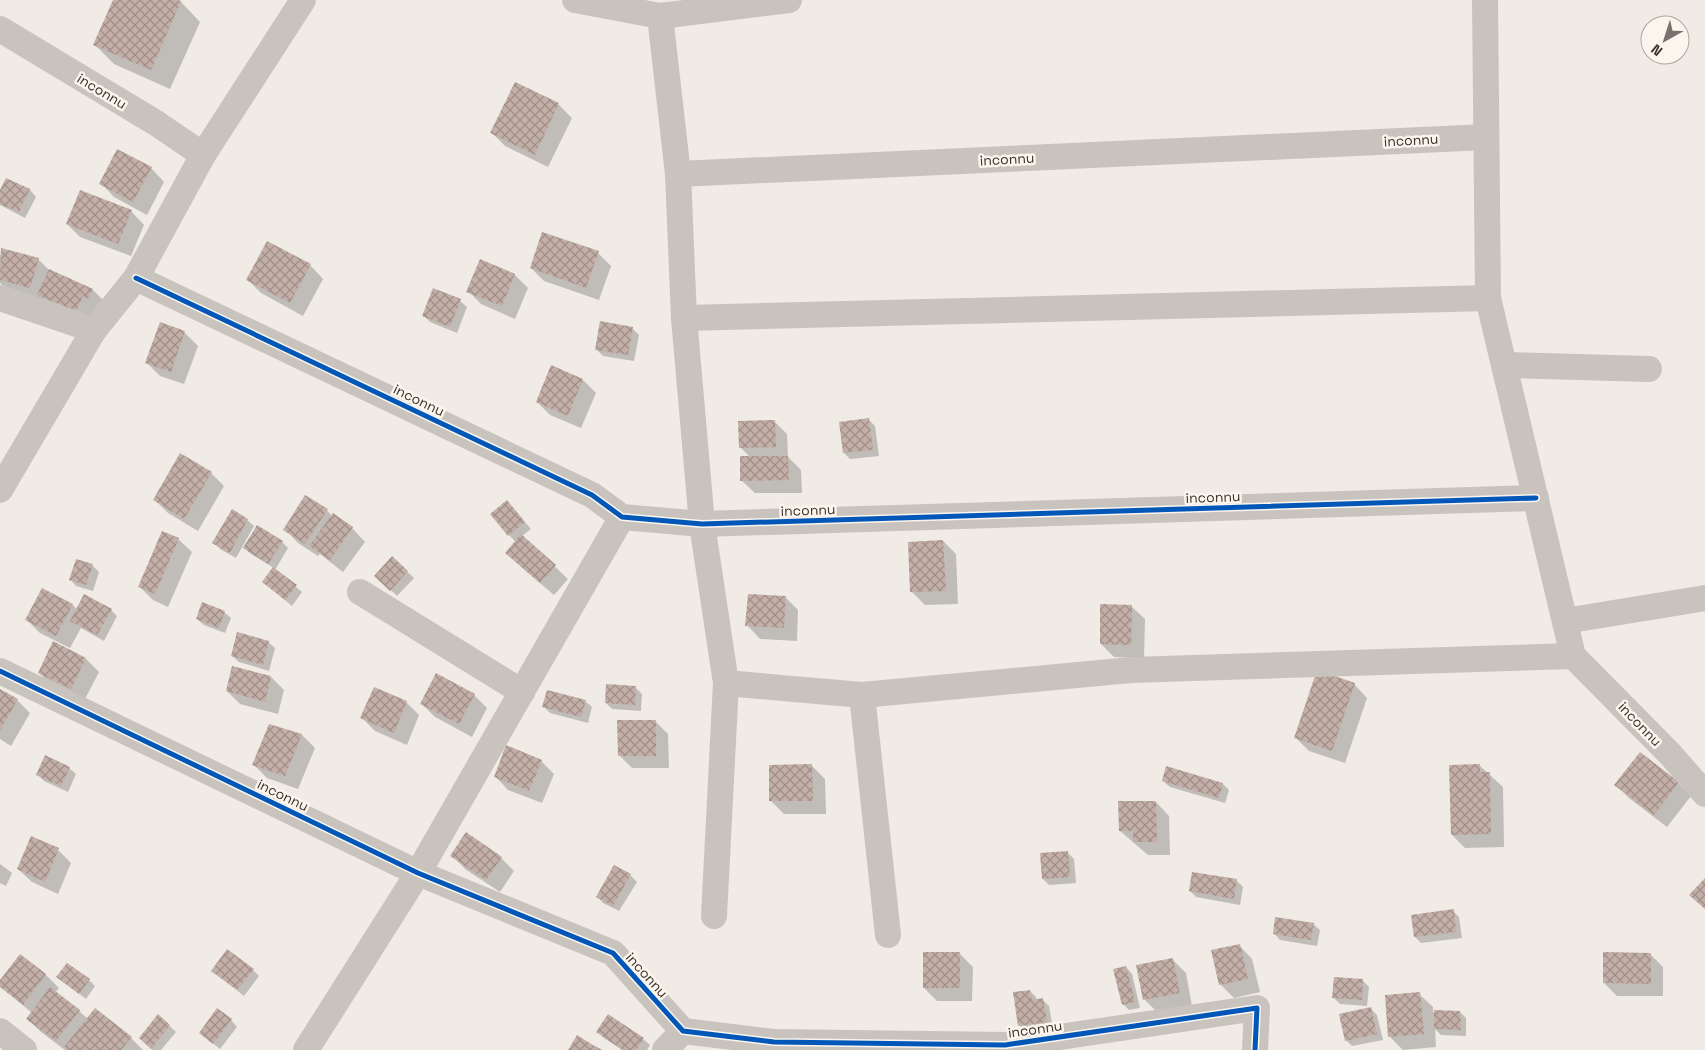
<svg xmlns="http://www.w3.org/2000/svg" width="1705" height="1050" font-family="'Space Grotesk',sans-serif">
<defs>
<pattern id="building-cross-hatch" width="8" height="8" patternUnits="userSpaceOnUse" patternTransform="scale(1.25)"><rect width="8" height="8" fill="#c3afa7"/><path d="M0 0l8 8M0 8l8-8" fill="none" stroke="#a08f88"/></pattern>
</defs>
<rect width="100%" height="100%" fill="#f0ebe5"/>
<g fill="#0003">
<polygon points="115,0 175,0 181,2 200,22 170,89 114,64 95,45"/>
<polygon points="516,83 558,104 572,118 548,167 505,146 492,133"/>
<polygon points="151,168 164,182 147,215 114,197 101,183"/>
<polygon points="7,180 30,190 36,197 25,218 0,205 0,193"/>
<polygon points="131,211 144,225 131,256 80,237 67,224"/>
<polygon points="2,249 38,259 50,271 93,290 106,303 89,323 52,307 43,299 43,301 7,290 0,283 0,256"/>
<polygon points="598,253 611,266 599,300 544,281 531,268"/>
<polygon points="310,265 323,279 303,316 261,293 248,280"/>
<polygon points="515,275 528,288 515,319 481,304 468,291"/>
<polygon points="460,301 467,307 457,333 430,322 424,316"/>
<polygon points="632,328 639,335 634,361 603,356 596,349"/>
<polygon points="184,332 198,346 184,384 160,376 147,363"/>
<polygon points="583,380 596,393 581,428 550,415 537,402"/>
<polygon points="869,420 875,426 879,456 850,459 844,453"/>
<polygon points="774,421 787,434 788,457 801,470 802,493 755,493 741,480 750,457 740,447"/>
<polygon points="211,473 224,486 198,531 168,513 155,500"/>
<polygon points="513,508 531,529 522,536 568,579 554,595 520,566 516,542 509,535"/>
<polygon points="327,510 332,516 333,515 352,528 365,542 343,572 320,554 318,556 298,543 285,529"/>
<polygon points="247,520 254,526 236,558 220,549 214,543"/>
<polygon points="178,539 192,552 168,607 153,600 140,587"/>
<polygon points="943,541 956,554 958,604 925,605 912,592"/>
<polygon points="282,542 288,548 275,570 302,592 292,606 263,582 274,568 251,554 244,548"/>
<polygon points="392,558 414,578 397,596 376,576"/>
<polygon points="92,565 99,572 93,591 76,586 70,579"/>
<polygon points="42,590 73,605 77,610 111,610 117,616 104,641 81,628 70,648 40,633 27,620"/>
<polygon points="785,597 798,610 797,641 760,639 747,625"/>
<polygon points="1131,606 1145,619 1144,658 1114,657 1101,644"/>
<polygon points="224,612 231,618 225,633 204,625 197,619"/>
<polygon points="268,642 275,648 269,671 239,662 232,656"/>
<polygon points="86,659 99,672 84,701 52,686 39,673"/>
<polygon points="271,677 284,690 278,714 240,704 227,691"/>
<polygon points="1354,684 1367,698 1345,763 1309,751 1296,738"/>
<polygon points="635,687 642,694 641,711 612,709 606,703"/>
<polygon points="0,691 17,700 30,713 11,746 0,739"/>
<polygon points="474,695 487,708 472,737 435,717 422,704"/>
<polygon points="585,701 592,707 588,723 550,713 544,707"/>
<polygon points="406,702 419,715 407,745 375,731 362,718"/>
<polygon points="655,721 668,734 669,768 632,768 619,755"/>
<polygon points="270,726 302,735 315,748 298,789 267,778 254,765"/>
<polygon points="541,761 554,774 542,803 508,790 495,776"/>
<polygon points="1479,765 1503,787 1504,847 1465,848 1452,835"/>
<polygon points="812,766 825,779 826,814 784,814 771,801"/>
<polygon points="69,768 76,774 68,792 44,781 37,774"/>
<polygon points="1163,781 1223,784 1229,790 1225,803 1170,787"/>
<polygon points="1678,783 1691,796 1667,827 1629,798 1616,785"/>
<polygon points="1156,802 1169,816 1170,855 1148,855 1120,831"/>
<polygon points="58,850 71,863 58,894 32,882 18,869"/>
<polygon points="1068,853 1074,859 1076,883 1049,885 1043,879"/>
<polygon points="452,855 501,858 514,871 500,892 465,869"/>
<polygon points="0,864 12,873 6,886 0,883"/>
<polygon points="614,866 630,875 637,882 619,911 603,903 597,896"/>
<polygon points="1193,873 1237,881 1243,887 1240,905 1196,897 1190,891"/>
<polygon points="1453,911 1459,917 1462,938 1421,943 1415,937"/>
<polygon points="1313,924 1320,930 1317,946 1280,940 1274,933"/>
<polygon points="1239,945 1252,959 1260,992 1234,998 1221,985"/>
<polygon points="960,954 973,967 972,1001 937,1001 924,988"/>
<polygon points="1650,954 1663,967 1663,996 1617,996 1604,983"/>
<polygon points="20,955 46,975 59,988 55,993 79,1011 88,1019 131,1038 143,1050 65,1050 41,1032 28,1019 32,1013 0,986 0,982"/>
<polygon points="1173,960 1186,973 1192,1006 1157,1012 1144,999"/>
<polygon points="1126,967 1132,974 1140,1008 1129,1010 1123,1004"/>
<polygon points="253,970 259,976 244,996 213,971"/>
<polygon points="58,977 89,980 95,986 86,999"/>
<polygon points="1363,981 1369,987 1367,1006 1340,1004 1333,997"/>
<polygon points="1030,991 1036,997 1037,1001 1043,1000 1049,1006 1053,1028 1026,1032 1020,1026"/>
<polygon points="1419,994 1433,1007 1433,1012 1460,1012 1466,1018 1466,1036 1441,1035 1435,1029 1436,1047 1403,1050 1390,1037"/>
<polygon points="1371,1009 1377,1015 1383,1040 1352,1046 1346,1040"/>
<polygon points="159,1016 176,1032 161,1050 153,1050 140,1038"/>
<polygon points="609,1016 643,1039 650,1045 647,1050 622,1050 604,1038 598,1032"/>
<polygon points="231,1020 237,1027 220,1049 200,1033"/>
</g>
<g fill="url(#building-cross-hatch)">
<polygon points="113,0 178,0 181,1 151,70 93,45"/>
<polygon points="515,82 559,103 535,155 490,133"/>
<polygon points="117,149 152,167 133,202 99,184"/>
<polygon points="6,178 30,189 19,212 0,204 0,190"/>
<polygon points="80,190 132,210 118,244 66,224"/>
<polygon points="542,232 599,251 586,288 530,268"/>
<polygon points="267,241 311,264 290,303 246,280"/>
<polygon points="1,248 39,258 30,288 0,280"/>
<polygon points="480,259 515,274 502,306 466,292"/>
<polygon points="49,269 93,289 88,299 83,296 76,311 37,295"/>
<polygon points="433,288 461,299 450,327 422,316"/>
<polygon points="600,321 633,327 628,355 595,350"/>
<polygon points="160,322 185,331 171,372 145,363"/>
<polygon points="551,365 583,379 568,416 536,402"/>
<polygon points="869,418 873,450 843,453 839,422"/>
<polygon points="775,420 776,447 739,448 738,421"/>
<polygon points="180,453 212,472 184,519 153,500"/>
<polygon points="740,456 788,456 789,480 740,481"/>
<polygon points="305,495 328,509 305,544 283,530"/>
<polygon points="507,500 525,522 508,536 490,514"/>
<polygon points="232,509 248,519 230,553 212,543"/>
<polygon points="333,513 353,527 330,560 309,546"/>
<polygon points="257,525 283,541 268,564 243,548"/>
<polygon points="162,531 179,538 155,594 138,587"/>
<polygon points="521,534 556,565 540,583 505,553"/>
<polygon points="943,540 946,591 910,592 908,542"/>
<polygon points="392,556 408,571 390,591 374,576"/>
<polygon points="76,559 93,564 86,585 69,580"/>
<polygon points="273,567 297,585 285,600 262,582"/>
<polygon points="42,588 73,604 56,636 25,620"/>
<polygon points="84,594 112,609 97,635 70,621"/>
<polygon points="748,594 786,596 784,628 745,626"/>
<polygon points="202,602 225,611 219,628 196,619"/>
<polygon points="1100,604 1132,605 1131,645 1100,644"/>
<polygon points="237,632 269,641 263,665 231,656"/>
<polygon points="53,641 86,658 71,689 38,673"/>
<polygon points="232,666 271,676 265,702 226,691"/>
<polygon points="1317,670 1355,683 1332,751 1294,738"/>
<polygon points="436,673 475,694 459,724 420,704"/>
<polygon points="606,684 636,686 635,705 605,703"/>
<polygon points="374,687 407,701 394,733 360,718"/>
<polygon points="0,689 18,699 0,730"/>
<polygon points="547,690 586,700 581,717 542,707"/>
<polygon points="617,720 656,720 656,756 618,756"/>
<polygon points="269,724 302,734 285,776 252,765"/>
<polygon points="506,745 542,760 529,791 494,777"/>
<polygon points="1640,752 1679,782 1654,815 1614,785"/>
<polygon points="45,755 70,767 61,786 36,775"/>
<polygon points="812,764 813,801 769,801 769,765"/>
<polygon points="1480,764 1480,772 1490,772 1491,834 1451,835 1449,765"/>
<polygon points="1166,766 1223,783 1219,798 1162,781"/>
<polygon points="1118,801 1156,801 1157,842 1133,842 1133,831 1119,831"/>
<polygon points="466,832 502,857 486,880 450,856"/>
<polygon points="31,836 59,848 45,882 17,869"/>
<polygon points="1068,851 1070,877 1042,879 1040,853"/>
<polygon points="614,865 631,874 613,906 596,897"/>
<polygon points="1192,872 1237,879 1234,899 1189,891"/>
<polygon points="1705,878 1705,909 1689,895"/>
<polygon points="1454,909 1456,932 1414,937 1411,915"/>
<polygon points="1275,917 1314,923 1311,940 1273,934"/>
<polygon points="1240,944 1248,979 1219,985 1211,950"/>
<polygon points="227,949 254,969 237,990 211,971"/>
<rect x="923" y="952" width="37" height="36"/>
<polygon points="1603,952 1651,953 1651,984 1603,983"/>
<polygon points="20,954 46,974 23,1005 0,987 0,980"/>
<polygon points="1173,958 1180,993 1143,1000 1136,965"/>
<polygon points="67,963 90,979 79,994 56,977"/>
<polygon points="1126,966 1135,1002 1122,1005 1113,969"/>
<polygon points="1334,977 1363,979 1362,1000 1332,998"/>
<polygon points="50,987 80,1010 56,1041 26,1019"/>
<polygon points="1030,990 1032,1000 1043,998 1047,1022 1018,1026 1013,992"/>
<polygon points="1420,992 1424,1034 1388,1037 1385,995"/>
<polygon points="1371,1007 1377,1034 1345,1041 1339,1014"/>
<polygon points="95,1008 132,1037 121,1050 68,1050 64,1047"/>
<polygon points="217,1008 232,1019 213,1044 199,1033"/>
<polygon points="1434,1010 1460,1011 1461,1030 1434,1029"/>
<polygon points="158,1014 170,1025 151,1049 139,1038"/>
<polygon points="608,1014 644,1038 636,1050 623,1050 596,1032"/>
<polygon points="577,1035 593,1045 602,1050 568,1050"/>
</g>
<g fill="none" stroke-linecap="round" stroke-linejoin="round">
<g stroke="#c9c3be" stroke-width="26">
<polyline points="575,0 660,16 789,0"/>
<polyline points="1485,0 1488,298 1573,656 1670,754 1705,794"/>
<polyline points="660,16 678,174 684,318 702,524 726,683 714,916"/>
<polyline points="0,29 156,123 203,155"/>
<polyline points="678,174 1486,137"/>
<polyline points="136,278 592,495 622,517 702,524 1536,498"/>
<polyline points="0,298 94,330"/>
<polyline points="684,318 1488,298"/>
<polyline points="1504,365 1649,369"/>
<polyline points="0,490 94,330 136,278 203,155 303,0"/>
<polyline points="360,592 522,692"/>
<polyline points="1565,621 1705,598"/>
<polyline points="0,671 418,873 613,953 683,1031 774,1042 1005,1045 1257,1008 1255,1050"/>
<polyline points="726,683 862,695 1131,670 1573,656"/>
<polyline points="862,695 888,935"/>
<polyline points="0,1031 24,1050"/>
<polyline points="306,1050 418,873 622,517"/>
<polyline points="665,1050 683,1031"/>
</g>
<g stroke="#fbf5ee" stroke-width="8">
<g id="cycleway">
<polyline points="136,278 592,495 622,517 702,524 1536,498"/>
<polyline points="0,671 418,873 613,953 683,1031 774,1042 1005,1045 1257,1008 1255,1050"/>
</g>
</g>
<use href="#cycleway" stroke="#0057b8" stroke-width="5"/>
</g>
<g text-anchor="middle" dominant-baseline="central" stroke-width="5" stroke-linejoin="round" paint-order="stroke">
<g font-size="14" fill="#3b302b" stroke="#fbf5ee">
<text transform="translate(102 91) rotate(31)">inconnu</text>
<text transform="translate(1411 140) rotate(-3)">inconnu</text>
<text transform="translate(1007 159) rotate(-3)">inconnu</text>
<text transform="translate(419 400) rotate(26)">inconnu</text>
<text transform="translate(1213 497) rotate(-2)">inconnu</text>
<text transform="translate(808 510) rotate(-2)">inconnu</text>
<text transform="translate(1640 724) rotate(46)">inconnu</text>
<text transform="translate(283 795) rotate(26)">inconnu</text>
<text transform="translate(647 975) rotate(48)">inconnu</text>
<text transform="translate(1035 1029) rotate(-8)">inconnu</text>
</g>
</g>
<g transform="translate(1665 40) rotate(219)"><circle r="24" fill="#fbf5ee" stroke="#aea6a0"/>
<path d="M0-4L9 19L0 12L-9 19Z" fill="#7a716c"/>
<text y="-8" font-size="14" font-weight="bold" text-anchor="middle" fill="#3b302b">N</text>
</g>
</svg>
